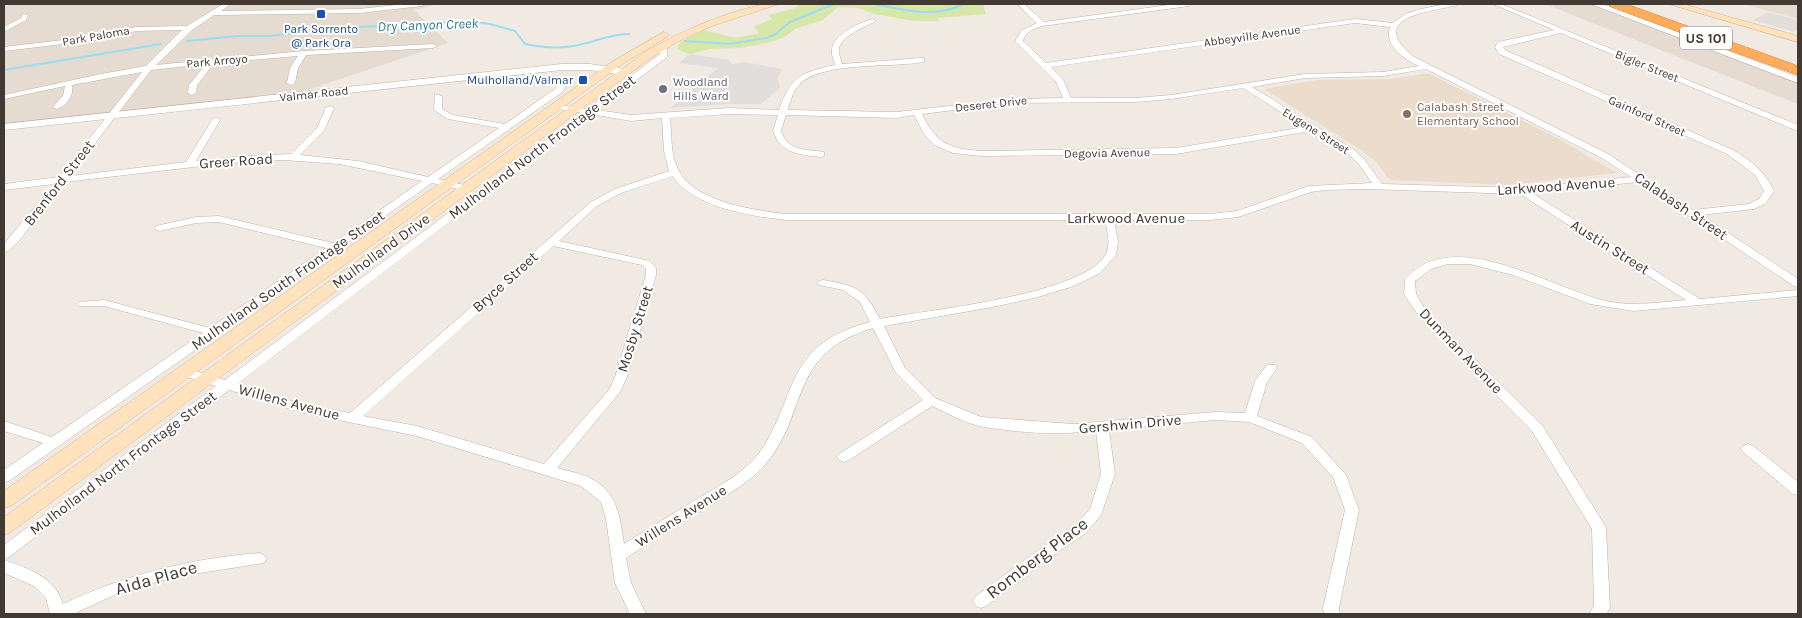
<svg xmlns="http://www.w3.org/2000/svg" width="1802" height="618" font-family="Karla,sans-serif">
<rect width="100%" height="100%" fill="#f1eae2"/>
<g fill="#e5dbd0">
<polygon points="4,4 439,4 414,10 448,43 289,96 4,126"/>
<polygon points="1553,4 1598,4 1798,80 1798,104 1547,5"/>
<polygon points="1744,4 1798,4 1798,19 1776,13"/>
</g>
<polygon fill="#ebdccb" points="1423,74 1430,74 1559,139 1617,173 1509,185 1392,180 1387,177 1378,164 1360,149 1264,89 1317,80 1392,79"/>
<polygon fill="#d7e7a9" points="799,4 983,4 986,14 938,18 939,21 914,21 874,14 858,8 838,7 823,20 795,29 783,38 767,43 740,48 710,49 689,54 677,49 680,42 704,30 736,38 759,33 754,27 772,19 768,15 795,8"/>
<g fill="#e1dedb">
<polygon points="1768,12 1798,20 1798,30 1794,32 1753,20"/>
<polygon points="690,54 729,60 732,64 745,62 782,69 778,78 780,88 761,104 728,104 670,108 718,68 679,63"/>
</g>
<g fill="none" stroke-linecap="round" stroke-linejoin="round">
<g stroke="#9cdef0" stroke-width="2">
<path d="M876,4C906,11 935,18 964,4"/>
<path d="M187,41L237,36H269L342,28L468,21L490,24L515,31L525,44C544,48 564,49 583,44C599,40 612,34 629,34"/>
<polyline points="685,41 730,44 766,38 776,34 790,22 834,4"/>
<polyline points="4,70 161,44"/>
</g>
<g stroke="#c0b3a8" stroke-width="1">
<g id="minor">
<path d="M223,4H230L221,11L359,9L406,4H425L422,6L359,13L214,15L192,30L156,65L304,51L433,44L437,46L433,48L306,55L298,68L295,83L291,85L287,83L290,68L298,56L214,63L197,85L196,93L192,95L188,93L189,85L206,64L151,70L70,176L186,162L212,120L216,117L220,120L196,161L247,156L291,154L317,128L326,108L330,106L334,108L324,131L300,155L358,161L428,177L499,128L448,119L434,110L435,94L442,96V109L453,115L505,124L555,89L565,77L572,79L561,93L438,179L469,186V190L466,191L432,183L9,481L4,482V470L43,443L4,431V421L52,437L203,333L104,306H79L77,304L79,302L104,300L210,328L326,248L219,222L196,223L160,231L156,230L155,228L156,226L196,217L219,216L333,243L422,181L339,164L284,160L228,163L65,182L17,243L8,251L4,252V244L54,184L4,190V184L59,177L142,72L72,85C74,96 67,105 57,109L53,107L63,96L65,86L4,99V95L101,74L146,66L182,30L136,31L97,40L4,51V47L97,36L136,27L187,26Z"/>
<path d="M1017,4H1024L1044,22L1176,4H1192L1189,6L1042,26C1033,29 1026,31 1023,41L1046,63L1355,19L1393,23L1405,14L1421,9L1446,4H1459L1458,5C1429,12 1365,17 1414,57L1608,154L1693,210L1749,204L1759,199L1764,191L1755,175L1727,154L1499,54L1495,47L1498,42L1554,30L1493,4H1501L1798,125V131L1795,130L1561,33L1503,47L1505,50L1733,150C1751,161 1765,171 1774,191L1766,203L1754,209L1701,215L1798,279V287L1794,286L1638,182L1532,193L1700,299L1798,290V296L1633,311L1590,304L1513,275L1470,264H1448L1431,269L1415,281L1416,294L1426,311L1542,425L1604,524L1606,528L1610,608L1606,614H1589L1594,606L1592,529L1532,431L1418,315L1404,294L1405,280C1451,223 1552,289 1606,301C1633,307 1659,302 1686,300L1520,194L1367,189L1324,190L1311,192L1238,217L1210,220H1114L1118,242L1116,255L1100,273L1074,286L1038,297L993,307L884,326L905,368L935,398L981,417L1073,424L1215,412L1245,413L1255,381L1267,365H1275L1277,368L1267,382L1257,416L1312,437L1346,475L1359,510L1339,608L1340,614H1324L1323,608L1345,510L1333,477L1302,443L1249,422L1215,420L1109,430L1115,474L1101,515L1086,533L1043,562L986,606L981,608L976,606L973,601L976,596L1033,554L1076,525L1090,509L1101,474L1096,431C1058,435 1017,433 979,426C963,422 947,413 932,406L849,460L844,462L839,460L837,457L839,454L923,400L896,373L873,328C783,355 812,417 760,470C741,489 716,501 694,515C671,529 649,543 626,558L631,583L646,614H630L615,583L606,519L601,502L581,486L417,436L304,413L229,390L9,557L4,559V545L216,386L181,375L179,372L181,369L185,368L225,380L582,113L552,108V104L587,109L660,54V52L655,51V47L667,49V57L597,110L631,115L729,108L779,110C790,77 802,72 835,65C834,60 831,55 832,49C834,34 859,23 872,19L876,21L874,22C864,27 842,36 839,48C838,54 841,59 842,64L921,58H924V62C892,68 820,61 799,85C793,91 790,102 788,110L897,112L1010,99L1063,98L1056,82L1015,41L1022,30L1037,23ZM1355,23L1390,27C1384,46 1404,59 1419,66L1383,72L1305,74L1171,95L1135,98H1071L1064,81L1051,67ZM1426,69L1602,158L1631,177L1522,188L1382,184L1364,159L1354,150L1252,87L1305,78L1383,76ZM1243,88L1305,127L1176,148L981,151C949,149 936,143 922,114L1010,103L1135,102L1171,99ZM591,114L631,121L662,118L664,151L669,171L615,189L591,202L350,413L305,405L237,384ZM729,114L778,115L773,131C780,153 800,155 821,157L824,156V152C806,149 788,152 781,131L786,115L897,118L914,115L924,134L934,145L953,153L981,156L1176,154L1311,131L1348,154L1358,163L1372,183L1309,186L1237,211L1210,214H786C754,210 691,202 677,167C670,152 672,134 670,118ZM673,176C694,208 751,216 786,220H1105C1107,230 1111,244 1106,254C1084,295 927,310 880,319C864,288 857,286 823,280L819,281L818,283L819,285L843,290L860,302L870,322C819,336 802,355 784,404C776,423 769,442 755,458C740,475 719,486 699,498C674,513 649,528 624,544C620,517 618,492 590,478C580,473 567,471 557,468L620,392L627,377L656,275V268L650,261L559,241L597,206L621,193ZM553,246L642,265L646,269V275L615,377L609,390L544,464L417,426L363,416Z"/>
<polygon points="23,14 28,15 26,20 4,32 4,27 21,18"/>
<polygon points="1748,444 1753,446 1798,482 1798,495 1793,494 1743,452 1741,449 1743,446"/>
<path d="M259,553L264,555L266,559L264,563L174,577L121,592L73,614H50L46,598L34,586L4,573V560C28,568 56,578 63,604C128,574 188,559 259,553Z"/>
</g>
</g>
<g stroke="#c0b3a8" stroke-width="1">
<g id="tertiary">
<polygon points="1591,4 1602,4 1798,77 1798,83"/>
<polygon points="562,64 590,64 624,69 629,72 624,75 590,70 562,70 4,130 4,124"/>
</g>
</g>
<g stroke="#d6b793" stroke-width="1">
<g id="secondary">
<path d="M764,4H779L712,26L681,40L652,57L11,532L4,535V517L644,53C682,30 721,14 764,4Z"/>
<polygon points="1669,4 1683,4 1798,36 1798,42"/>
<polygon points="664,32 669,35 667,37 621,65 11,506 4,508 4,491 613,61"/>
</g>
</g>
<g stroke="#de7d2f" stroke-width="1">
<polygon id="motorway" points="1609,4 1626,4 1798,66 1798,75 1611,7"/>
</g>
<use href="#minor" fill="#fff" fill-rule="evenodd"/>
<use href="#tertiary" fill="#fff" fill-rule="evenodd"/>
<use href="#secondary" fill="#ffe3be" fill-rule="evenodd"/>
<use href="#motorway" fill="#ffac5f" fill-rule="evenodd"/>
</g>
<g fill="#1a4fb4" stroke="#fff" stroke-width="2">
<rect x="316" y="9" width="10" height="10" rx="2.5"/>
<rect x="578" y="75" width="10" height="10" rx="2.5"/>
</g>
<circle fill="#6b7280" stroke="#fff" stroke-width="2" cx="663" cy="89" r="5"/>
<circle fill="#8d6e63" stroke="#fff" stroke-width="2" cx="1407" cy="114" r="5"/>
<g text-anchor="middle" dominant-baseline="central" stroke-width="4" stroke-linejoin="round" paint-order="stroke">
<g font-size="12" fill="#164399" stroke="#fff">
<text x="321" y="29">Park Sorrento<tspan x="321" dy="14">@ Park Ora</tspan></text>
<text x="573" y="80" text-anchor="end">Mulholland/Valmar</text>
</g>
<g font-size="12" fill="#433933" stroke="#fff">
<text transform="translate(96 36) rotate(-10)">Park Paloma</text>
<text transform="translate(1252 36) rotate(-8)">Abbeyville Avenue</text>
<text transform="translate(217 61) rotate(-5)">Park Arroyo</text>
<text transform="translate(1647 66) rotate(22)">Bigler Street</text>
<text transform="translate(314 94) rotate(-6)">Valmar Road</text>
<text transform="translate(991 104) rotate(-6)">Deseret Drive</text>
<text transform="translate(1647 116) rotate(24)">Gainford Street</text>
<text transform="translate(1316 131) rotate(32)">Eugene Street</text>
<text transform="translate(1107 153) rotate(-1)">Degovia Avenue</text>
</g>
<g font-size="12" fill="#5b616d" stroke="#fff" text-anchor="start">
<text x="673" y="82">Woodland<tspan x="673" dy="14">Hills Ward</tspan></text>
</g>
<g font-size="12" fill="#785e54" stroke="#fff" text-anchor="start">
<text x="1417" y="107">Calabash Street<tspan x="1417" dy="14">Elementary School</tspan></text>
</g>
<g font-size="14" font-style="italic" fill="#287d96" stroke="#fff">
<text transform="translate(428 25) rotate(-2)">Dry Canyon Creek</text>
</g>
<rect fill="#fff" stroke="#7b7470" stroke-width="1" x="1680" y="26.5" width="52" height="23" rx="4"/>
<g font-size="14" font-weight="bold" fill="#433933">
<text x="1706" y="38">US 101</text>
</g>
<g font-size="15" fill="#433933" stroke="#fff">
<text transform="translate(542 147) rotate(-37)">Mulholland North Frontage Street</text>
<text transform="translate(236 161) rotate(-4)">Greer Road</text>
<text transform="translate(59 183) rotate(-52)">Brenford Street</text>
<text transform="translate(1556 186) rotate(-4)">Larkwood Avenue</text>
<text transform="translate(1681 206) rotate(34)">Calabash Street</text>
<text x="1126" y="218">Larkwood Avenue</text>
<text transform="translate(1610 247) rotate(32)">Austin Street</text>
<text transform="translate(381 251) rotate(-36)">Mulholland Drive</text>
<text transform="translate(288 280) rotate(-35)">Mulholland South Frontage Street</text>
<text transform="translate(505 282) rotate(-42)">Bryce Street</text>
<text transform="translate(635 329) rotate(-73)">Mosby Street</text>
<text transform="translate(1461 351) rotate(46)">Dunman Avenue</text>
<text transform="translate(289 402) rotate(15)">Willens Avenue</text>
<text transform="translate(1130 424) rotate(-5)">Gershwin Drive</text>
<text transform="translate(123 463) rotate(-37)">Mulholland North Frontage Street</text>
<text transform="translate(681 516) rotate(-32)">Willens Avenue</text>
</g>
<g font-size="18" fill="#433933" stroke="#fff">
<text transform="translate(1037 558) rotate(-37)">Romberg Place</text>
<text transform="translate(156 578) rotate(-16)">Aida Place</text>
</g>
</g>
<rect width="1802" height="618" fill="none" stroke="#433933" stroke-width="10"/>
</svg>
